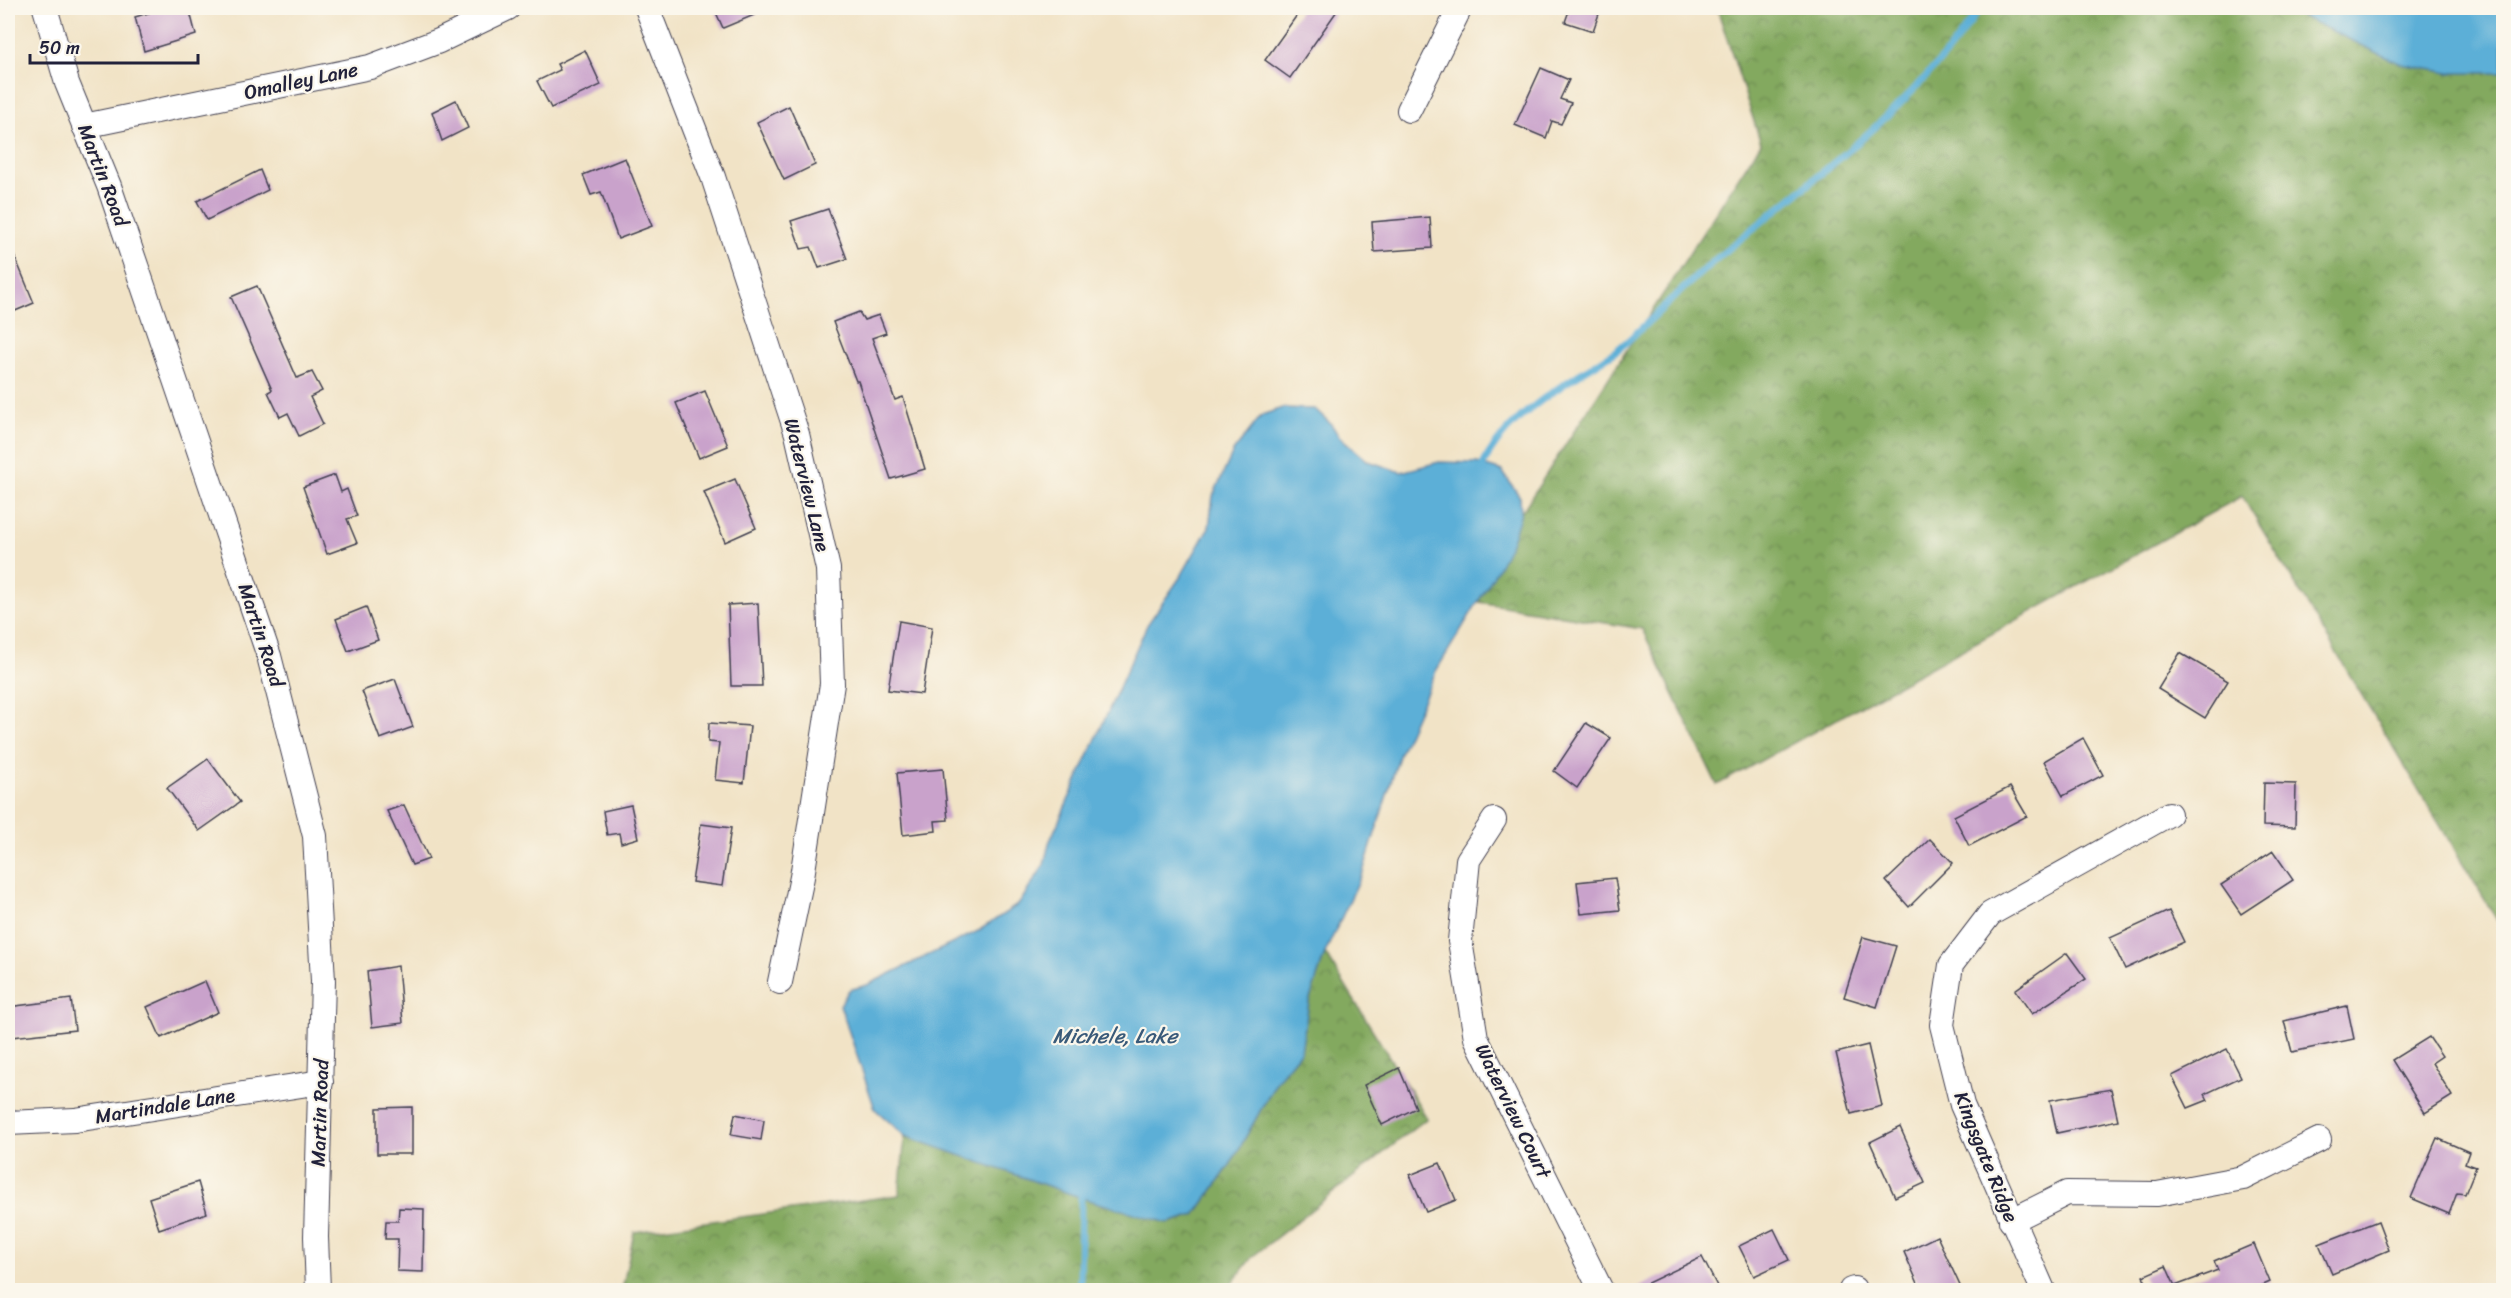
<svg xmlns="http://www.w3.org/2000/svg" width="2511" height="1298" font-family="Sriracha,sans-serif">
<defs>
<pattern id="forest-crowns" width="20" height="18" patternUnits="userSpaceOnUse" patternTransform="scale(1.5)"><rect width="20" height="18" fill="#83a95f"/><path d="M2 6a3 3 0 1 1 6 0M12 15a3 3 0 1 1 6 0" fill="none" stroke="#6b8950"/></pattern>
</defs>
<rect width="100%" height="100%" fill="#fbf7ec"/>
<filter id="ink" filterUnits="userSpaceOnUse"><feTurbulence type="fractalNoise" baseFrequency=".0167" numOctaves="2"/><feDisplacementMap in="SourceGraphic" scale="12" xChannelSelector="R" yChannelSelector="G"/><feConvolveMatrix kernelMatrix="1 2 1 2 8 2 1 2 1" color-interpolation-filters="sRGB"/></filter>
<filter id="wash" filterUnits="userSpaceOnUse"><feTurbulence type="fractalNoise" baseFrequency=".008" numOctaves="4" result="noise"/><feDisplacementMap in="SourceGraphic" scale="24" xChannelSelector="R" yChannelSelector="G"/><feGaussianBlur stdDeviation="1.35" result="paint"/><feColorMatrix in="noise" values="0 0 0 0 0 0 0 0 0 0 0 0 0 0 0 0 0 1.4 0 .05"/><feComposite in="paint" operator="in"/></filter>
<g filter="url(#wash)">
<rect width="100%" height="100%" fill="#f1e3c6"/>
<g fill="url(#forest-crowns)" stroke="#52664d" stroke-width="1.5">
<polygon points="1717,8 2503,8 2503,930 2242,496 1717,785 1642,629 1478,602 1521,513 1761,143"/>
<polygon points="1325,953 1427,1118 1252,1257 1227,1290 622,1290 634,1232 899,1195 905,1136 1168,1223 1195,1215 1230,1165 1278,1079 1301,1051 1309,1002"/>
</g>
<g fill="#5bafd7" stroke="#3e6889" stroke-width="1.5">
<polygon points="2284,8 2503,8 2503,73 2449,73 2401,64"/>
<polygon points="1282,408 1315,409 1331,424 1339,436 1368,461 1401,472 1439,462 1477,463 1502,471 1520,497 1521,513 1512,541 1496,572 1436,671 1400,753 1363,872 1325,953 1309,1002 1301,1051 1278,1079 1230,1165 1195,1215 1168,1223 1088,1200 905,1136 875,1109 840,1005 849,990 867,985 978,931 1019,904 1044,865 1049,843 1147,625 1181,576 1209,527 1213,496 1233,452 1262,415"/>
</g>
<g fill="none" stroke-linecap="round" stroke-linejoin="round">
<g stroke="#5bafd7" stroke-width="7">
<path d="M1483,465C1499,430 1537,402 1569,381C1586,369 1606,360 1622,346C1656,316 1687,283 1722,254C1813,179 1915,107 1980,8"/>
<polyline points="1080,1290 1081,1197"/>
</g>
</g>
<g id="blocks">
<g fill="#c9a2cb">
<polygon points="165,8 189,8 196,35 144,51 135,17"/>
<polygon points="714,8 771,8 723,28"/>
<polygon points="1302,8 1339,8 1290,78 1265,60"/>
<polygon points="1570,8 1601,8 1593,31 1565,22"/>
<polygon points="585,50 601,85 551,108 537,81 560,70 557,64"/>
<polygon points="1541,68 1569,80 1560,99 1571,103 1561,124 1552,121 1546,138 1515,125"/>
<polygon points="456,100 468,128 442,141 432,112"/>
<polygon points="789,106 815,165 784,180 757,122"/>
<polygon points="625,158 652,226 618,239 601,192 591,195 583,175"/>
<polygon points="260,170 268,190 207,220 197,201"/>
<polygon points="828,209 847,259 819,268 811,247 801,249 791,221"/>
<polygon points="1430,217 1432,248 1374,252 1372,222"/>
<polygon points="8,240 34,303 8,314"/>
<polygon points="257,286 297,378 312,372 322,391 310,397 323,424 299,436 288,413 280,417 268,392 272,390 231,297"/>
<polygon points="859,312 864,320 879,315 886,333 872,338 895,400 903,397 925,469 891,479 858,381 856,381 833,322"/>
<polygon points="705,391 728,446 699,458 676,403"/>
<polygon points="335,475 341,492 347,489 357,516 347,519 357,543 327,554 303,487"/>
<polygon points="735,479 756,528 725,542 704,492"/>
<polygon points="758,603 762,686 731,686 728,605"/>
<polygon points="366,607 378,640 348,651 336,619"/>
<polygon points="899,621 932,627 922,694 888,690"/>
<polygon points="2180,653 2228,681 2205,718 2158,689"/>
<polygon points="395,679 413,727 380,739 362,691"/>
<polygon points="709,723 750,726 744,783 715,780 719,743 708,742"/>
<polygon points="1586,723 1611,738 1577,788 1554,771"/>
<polygon points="2083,738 2103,775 2063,796 2044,761"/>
<polygon points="208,759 240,802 199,831 167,788"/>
<polygon points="943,769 948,820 935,821 936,831 903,835 897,773"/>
<polygon points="2264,783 2296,784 2295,827 2263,826"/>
<polygon points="2010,787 2027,816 1969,846 1954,816"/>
<polygon points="404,805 429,859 412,865 387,811"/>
<polygon points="631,805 638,838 621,843 619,833 607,835 603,811"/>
<polygon points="701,824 731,828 722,886 692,882"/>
<polygon points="1930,839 1953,863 1909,907 1886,881"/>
<polygon points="2273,851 2293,880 2241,914 2221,885"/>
<polygon points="1615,878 1620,910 1581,914 1577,882"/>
<polygon points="2169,911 2184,942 2125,969 2110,938"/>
<polygon points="1863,937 1896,946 1877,1007 1844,997"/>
<polygon points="2067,953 2086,979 2032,1014 2015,990"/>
<polygon points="398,966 403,1023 372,1027 367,971"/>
<polygon points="205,981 218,1012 161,1038 147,1007"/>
<polygon points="71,999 75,1030 12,1037 8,1007"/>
<polygon points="2347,1006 2354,1039 2292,1052 2284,1021"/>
<polygon points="2429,1037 2442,1056 2432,1063 2452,1096 2425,1113 2392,1060"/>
<polygon points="1868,1045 1882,1106 1851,1114 1836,1053"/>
<polygon points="2227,1049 2241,1077 2205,1094 2208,1100 2188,1108 2172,1076"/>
<polygon points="1399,1068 1416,1108 1382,1125 1364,1085"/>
<polygon points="2111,1089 2118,1120 2057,1133 2050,1100"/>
<polygon points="412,1107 412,1154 377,1154 377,1108"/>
<polygon points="735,1114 764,1120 761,1140 731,1135"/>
<polygon points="1900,1127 1925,1183 1895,1197 1870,1142"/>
<polygon points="2437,1138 2469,1152 2465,1163 2476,1167 2465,1194 2457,1193 2449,1214 2411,1198"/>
<polygon points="1440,1163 1456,1200 1426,1212 1410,1175"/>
<polygon points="198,1182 207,1213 159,1229 149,1198"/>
<polygon points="399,1208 424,1209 423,1272 397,1271 398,1239 385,1239 386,1221 398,1221"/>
<polygon points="2378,1221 2389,1250 2332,1274 2319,1244"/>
<polygon points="1774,1229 1789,1260 1754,1276 1739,1246"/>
<polygon points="1937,1236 1962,1290 1921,1290 1904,1252"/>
<polygon points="2254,1244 2270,1282 2252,1290 2150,1290 2143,1276 2166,1266 2175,1286 2218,1270 2214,1261"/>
<polygon points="1702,1257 1719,1290 1633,1290"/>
</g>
</g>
</g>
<g filter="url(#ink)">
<use href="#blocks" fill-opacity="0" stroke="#413f50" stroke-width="1.5"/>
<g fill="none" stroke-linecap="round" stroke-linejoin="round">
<g stroke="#413f50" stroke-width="26">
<g id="minor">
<polyline points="45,8 67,83 109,186 269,656 315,836 323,981 316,1237 318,1290"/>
<polyline points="647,8 713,177 797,434 828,569 832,684 802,877 780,982"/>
<polyline points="1409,110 1460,8"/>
<polyline points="84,126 370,67 439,41 508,8"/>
<polyline points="1494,820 1468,860 1460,941 1476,1038 1601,1290"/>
<polyline points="8,1123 75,1120 321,1082"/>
<polyline points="2011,1221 2067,1193 2157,1194 2243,1178 2319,1140"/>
<polyline points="1851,1290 1854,1289"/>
<polyline points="2043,1290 1962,1105 1942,1025 1951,965 1990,914 2169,814"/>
</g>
</g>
<use href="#minor" stroke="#fff" stroke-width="24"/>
</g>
</g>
<g text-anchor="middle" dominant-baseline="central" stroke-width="4.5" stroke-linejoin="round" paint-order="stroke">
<g font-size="20" fill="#22223b" stroke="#fbf7ec">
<text transform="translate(301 81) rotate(-12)">Omalley Lane</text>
<text transform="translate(103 175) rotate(69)">Martin Road</text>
<text transform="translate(807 485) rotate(76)">Waterview Lane</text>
<text transform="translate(261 635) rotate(72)">Martin Road</text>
<text transform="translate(165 1106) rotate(-9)">Martindale Lane</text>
<text transform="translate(1513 1111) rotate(64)">Waterview Court</text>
<text transform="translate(320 1113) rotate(-88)">Martin Road</text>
<text transform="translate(1986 1157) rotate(68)">Kingsgate Ridge</text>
</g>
<g font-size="21" font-style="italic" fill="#395a79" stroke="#fbf7ec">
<text x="1115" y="1036">Michele, Lake</text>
</g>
</g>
<rect width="2511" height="1298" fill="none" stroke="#fbf7ec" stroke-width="30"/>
<path d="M30 54v9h168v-9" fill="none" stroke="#22223b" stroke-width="3"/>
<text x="39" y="54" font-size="18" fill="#22223b" stroke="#fbf7ec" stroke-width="4.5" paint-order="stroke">50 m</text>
</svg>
